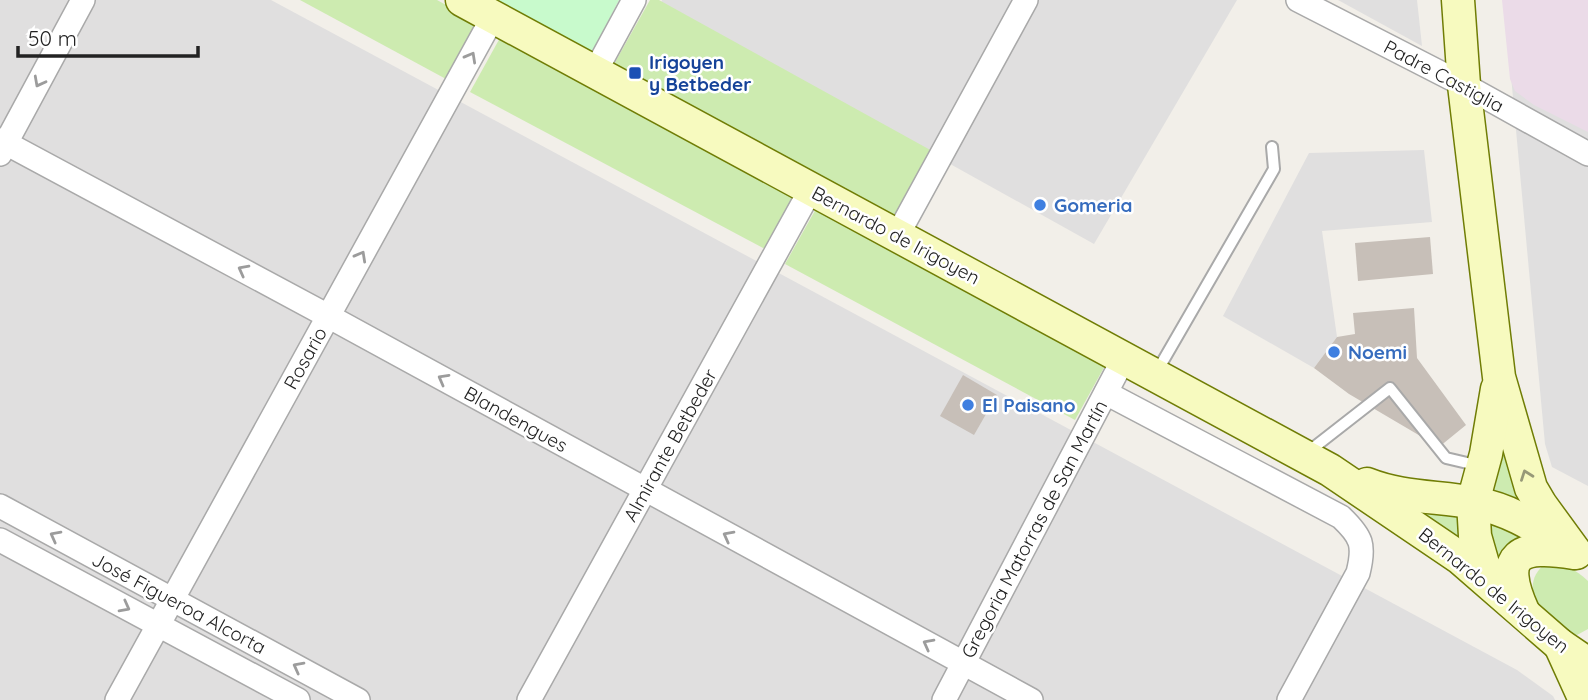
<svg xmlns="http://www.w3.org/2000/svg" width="1588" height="700" font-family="Quicksand,sans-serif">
<rect width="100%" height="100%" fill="#f2efe9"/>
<g fill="#e0dfdf">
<polygon points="0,0 271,0 1517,670 1553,696 1555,700 0,700"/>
<polygon points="662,0 1237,0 1094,244 661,3"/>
<polygon points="1338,0 1417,0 1422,46"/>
<polygon points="1504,0 1588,0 1588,486 1552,467 1545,444"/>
<polygon points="1424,150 1432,222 1322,231 1337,337 1314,368 1223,316 1309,153"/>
</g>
<polygon fill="#ebdbe8" points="1502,0 1588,0 1588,132 1534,105 1515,91 1510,79"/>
<g fill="#cdebb0">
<polygon points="300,0 437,0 477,22 446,79"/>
<polygon points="650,0 659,0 934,152 896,221 614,64"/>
<polygon points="501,36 797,193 767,250 470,92"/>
<polygon points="817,207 1107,362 1075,420 785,264"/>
<polygon points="1502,422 1528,509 1488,495"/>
<polygon points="1405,510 1462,515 1468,551"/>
<polygon points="1491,520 1532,537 1500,566 1483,532"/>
<path d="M1547,562C1565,564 1575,569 1588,581V629L1577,635C1546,626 1513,588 1547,562Z"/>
</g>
<polygon fill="#c8facc" points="479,0 619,0 589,59"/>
<g fill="#c7bfb8">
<polygon points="1430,237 1433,274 1358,281 1355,243"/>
<polygon points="1414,308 1417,358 1466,425 1439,447 1349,394 1314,368 1337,337 1355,334 1353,313"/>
<polygon points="963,375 997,395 974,435 940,416"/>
</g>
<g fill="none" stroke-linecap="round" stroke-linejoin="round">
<g stroke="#a9a9a9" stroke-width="14">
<g id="lane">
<polyline points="1156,373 1274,169 1272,147"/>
<polyline points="1308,452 1390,388 1446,458 1480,466"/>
</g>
</g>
<g stroke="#a9a9a9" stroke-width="26">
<g id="street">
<polyline points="1298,0 1464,85 1588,154"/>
<polyline points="595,72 634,0"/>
<polyline points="0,140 328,316 1031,700"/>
<polyline points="0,154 83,0"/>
<polyline points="897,236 1026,0"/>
<path d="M1106,393L1341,517C1362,537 1365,545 1358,573L1289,700"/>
<polyline points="0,506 358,700"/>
<polyline points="0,540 298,700"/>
<polyline points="117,700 493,17"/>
<polyline points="529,700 811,189"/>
<polyline points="944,700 1124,358"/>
</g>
</g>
<g stroke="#707d05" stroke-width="35">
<g id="secondary">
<polyline points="462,0 1330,470 1460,558 1560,645 1588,664"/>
<polyline points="1458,0 1464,85 1499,377 1531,488 1541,505 1576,553"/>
<path d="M1367,484C1402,498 1438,496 1475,503C1507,509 1532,524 1559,542"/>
<polyline points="1494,582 1483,564 1475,536 1473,502 1486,454 1497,389"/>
<path d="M1523,611C1497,553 1520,544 1574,553"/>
<polyline points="1560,645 1585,700"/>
</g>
</g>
<use href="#lane" stroke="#fff" stroke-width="10"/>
<use href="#street" stroke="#fff" stroke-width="23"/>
<use href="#secondary" stroke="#f7fabf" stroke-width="32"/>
</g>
<defs><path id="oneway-chevron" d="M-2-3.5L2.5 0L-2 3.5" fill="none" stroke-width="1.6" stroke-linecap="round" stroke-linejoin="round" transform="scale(1.75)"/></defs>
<g stroke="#9c9c9c">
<use href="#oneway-chevron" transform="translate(471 57) rotate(-61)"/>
<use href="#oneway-chevron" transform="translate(39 82) rotate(118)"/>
<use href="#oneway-chevron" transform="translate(361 256) rotate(-61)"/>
<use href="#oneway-chevron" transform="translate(243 270) rotate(-152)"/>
<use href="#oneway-chevron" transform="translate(443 379) rotate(-151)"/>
<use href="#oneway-chevron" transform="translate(55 536) rotate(-152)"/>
<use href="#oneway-chevron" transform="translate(728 536) rotate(-152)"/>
<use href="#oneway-chevron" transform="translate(125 607) rotate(28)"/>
<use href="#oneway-chevron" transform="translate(928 644) rotate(-152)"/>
<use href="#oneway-chevron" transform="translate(298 667) rotate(-152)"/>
</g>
<use stroke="#979978" href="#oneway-chevron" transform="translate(1526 475) rotate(-110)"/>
<rect fill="#1a4fb4" stroke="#fff" stroke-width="2.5" x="628" y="66" width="14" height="14" rx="3.5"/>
<g fill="#3f7fe0" stroke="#fff" stroke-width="2.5">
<circle cx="1040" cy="205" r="7"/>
<circle cx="1334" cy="352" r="7"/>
<circle cx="968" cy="405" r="7"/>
</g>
<g text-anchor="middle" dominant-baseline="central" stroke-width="5" stroke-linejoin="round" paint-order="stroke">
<g font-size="19" font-weight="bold" fill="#164399" stroke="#fff" text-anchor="start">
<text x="649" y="62">Irigoyen<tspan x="649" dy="22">y Betbeder</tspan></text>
</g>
<g font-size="19" fill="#222" stroke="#fff">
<text transform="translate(1444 76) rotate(28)">Padre Castiglia</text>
<text transform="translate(896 235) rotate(28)">Bernardo de Irigoyen</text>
<text transform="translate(305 358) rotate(-61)">Rosario</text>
<text transform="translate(516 419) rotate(29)">Blandengues</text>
<text transform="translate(670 445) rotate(-61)">Almirante Betbeder</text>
<text transform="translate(1034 529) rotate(-62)">Gregoria Matorras de San Martín</text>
<text transform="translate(1494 590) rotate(39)">Bernardo de Irigoyen</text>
<text transform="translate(179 603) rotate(28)">José Figueroa Alcorta</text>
</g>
<g font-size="19" font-weight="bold" fill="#366cbe" stroke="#fff" text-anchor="start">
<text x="1054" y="205">Gomeria</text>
<text x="1348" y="352">Noemi</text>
<text x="982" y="405">El Paisano</text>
</g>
</g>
<path d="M18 46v10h180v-10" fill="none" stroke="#222222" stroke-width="3.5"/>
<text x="28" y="46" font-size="21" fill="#222222" stroke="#ffffff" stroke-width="5" paint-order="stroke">50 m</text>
</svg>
